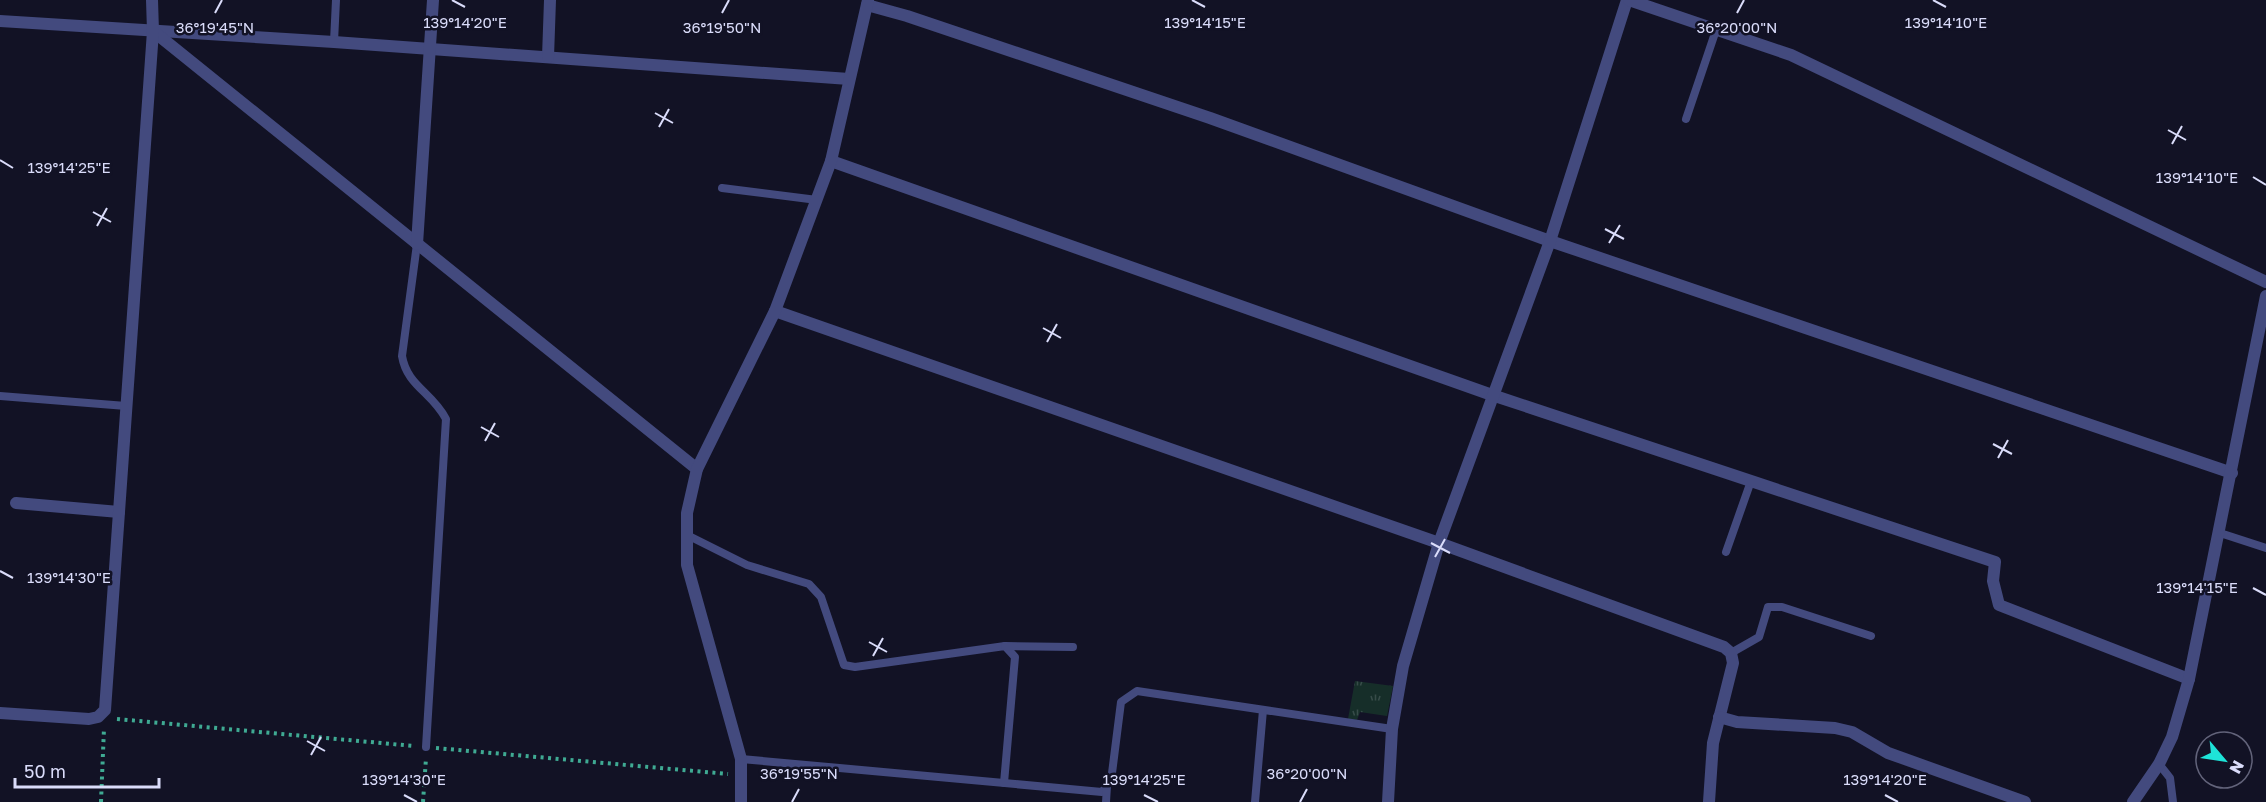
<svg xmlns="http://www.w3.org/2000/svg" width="2266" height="802" font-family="'Golos Text',sans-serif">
<defs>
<pattern id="grass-tufts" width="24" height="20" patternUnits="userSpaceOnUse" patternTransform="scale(1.5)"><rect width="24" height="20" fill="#162e29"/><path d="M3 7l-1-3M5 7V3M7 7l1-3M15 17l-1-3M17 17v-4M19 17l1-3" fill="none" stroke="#374c49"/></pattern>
</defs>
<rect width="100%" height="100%" fill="#121225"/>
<polygon fill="url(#grass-tufts)" points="1355,681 1393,686 1387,716 1360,712 1357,720 1348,719"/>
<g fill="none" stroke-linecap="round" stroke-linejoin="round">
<g stroke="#3faa93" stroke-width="4" stroke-dasharray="3 4.5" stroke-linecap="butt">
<polyline points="117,719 414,746"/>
<polyline points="436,748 728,774"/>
<polyline points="101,802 104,728"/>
<polyline points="423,802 426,758"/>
</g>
<g stroke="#434a7e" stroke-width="8">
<polyline points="334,42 336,0"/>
<polyline points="1686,119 1716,30"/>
<polyline points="722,188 817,200"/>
<path d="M417,244L402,356C407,386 432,392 446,419L426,747"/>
<polyline points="0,396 126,406"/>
<polyline points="2220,533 2266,548"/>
<polyline points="687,535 747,565 809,584 821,597 844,665 855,667 1005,646 1015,657 1004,783"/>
<polyline points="1726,552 1751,481"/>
<polyline points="1005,646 1073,647"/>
<polyline points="1731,653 1759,637 1768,607 1782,607 1871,636"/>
<polyline points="741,759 1102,792 1111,781 1121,702 1137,691 1392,729"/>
<polyline points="2159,764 2170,778 2173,802"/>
<polyline points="1106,802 1107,786"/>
<polyline points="1255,802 1263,710"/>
</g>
<g stroke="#434a7e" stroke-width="12">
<polyline points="867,5 907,16 1210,118 1550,241 2232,473"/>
<polyline points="0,21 334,42 849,79"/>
<polyline points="153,31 697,469"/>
<polyline points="548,57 550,0"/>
<polyline points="831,161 1492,395 1995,562 1993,581 1999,605 2189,679"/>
<polyline points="417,244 433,0"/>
<polyline points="775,311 1439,543 1724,647 1731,653 1733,663 1713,743 1709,802"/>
<polyline points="16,503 119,512"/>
<polyline points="0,713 89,719 98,717 105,710 153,31 152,0"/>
<polyline points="1719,717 1737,722 1835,728 1852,732 1888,753 2025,802"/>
<polyline points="1388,802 1392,729 1403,666 1439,543 1550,241 1627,0"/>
</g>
<g stroke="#434a7e" stroke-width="12">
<polyline points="1629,0 1791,55 2266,282"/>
<polyline points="741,802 741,759 687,565 687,513 697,469 775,311 831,161 868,0"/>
<polyline points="2133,802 2159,764 2172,737 2189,679 2266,296"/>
</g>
</g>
<path fill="none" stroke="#dadcfa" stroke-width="2" d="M452,0L465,7M1192,0L1205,7M1933,0L1946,7M215,13L222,0M722,13L729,0M1737,13L1744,0M655,113L673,123M659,127L669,109M2168,130L2186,140M2172,144L2182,126M0,160L13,168M2253,177L2266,185M93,212L111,222M97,226L107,208M1605,229L1624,239M1609,243L1620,225M1043,328L1061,338M1047,342L1057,324M481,427L499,437M485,441L495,423M1993,444L2012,454M1998,458L2008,440M1431,543L1450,553M1435,557L1445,539M0,571L13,578M2253,588L2266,595M869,642L887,652M873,656L883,638M307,741L325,751M311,755L321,737M404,795L417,802M1144,795L1158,802M1885,795L1898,802M792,802L799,789M1300,802L1307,789"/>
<g font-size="15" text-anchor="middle" fill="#dadcfa" stroke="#121225" stroke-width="5" stroke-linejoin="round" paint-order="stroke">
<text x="465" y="28">139°14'20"E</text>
<text x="1205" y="28">139°14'15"E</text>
<text x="1946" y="28">139°14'10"E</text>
<text x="215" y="33">36°19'45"N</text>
<text x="722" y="33">36°19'50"N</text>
<text x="1737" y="33">36°20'00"N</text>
<text x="69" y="173">139°14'25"E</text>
<text x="2197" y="183">139°14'10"E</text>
<text x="69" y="583">139°14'30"E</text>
<text x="2197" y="593">139°14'15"E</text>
<text x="799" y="779">36°19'55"N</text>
<text x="1307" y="779">36°20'00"N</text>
<text x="404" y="785">139°14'30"E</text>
<text x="1144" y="785">139°14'25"E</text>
<text x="1885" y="785">139°14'20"E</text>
</g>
<g transform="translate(2224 760) rotate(119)"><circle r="28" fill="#121225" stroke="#62637a" stroke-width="1.5"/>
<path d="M0-4.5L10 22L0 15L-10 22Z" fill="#1ee3d8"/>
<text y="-9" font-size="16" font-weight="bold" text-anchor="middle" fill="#dadcfa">N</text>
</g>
<path d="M15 778v9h144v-9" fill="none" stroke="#dadcfa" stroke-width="3"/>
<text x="24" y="778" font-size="18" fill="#dadcfa" stroke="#121225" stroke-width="4.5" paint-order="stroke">50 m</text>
</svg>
